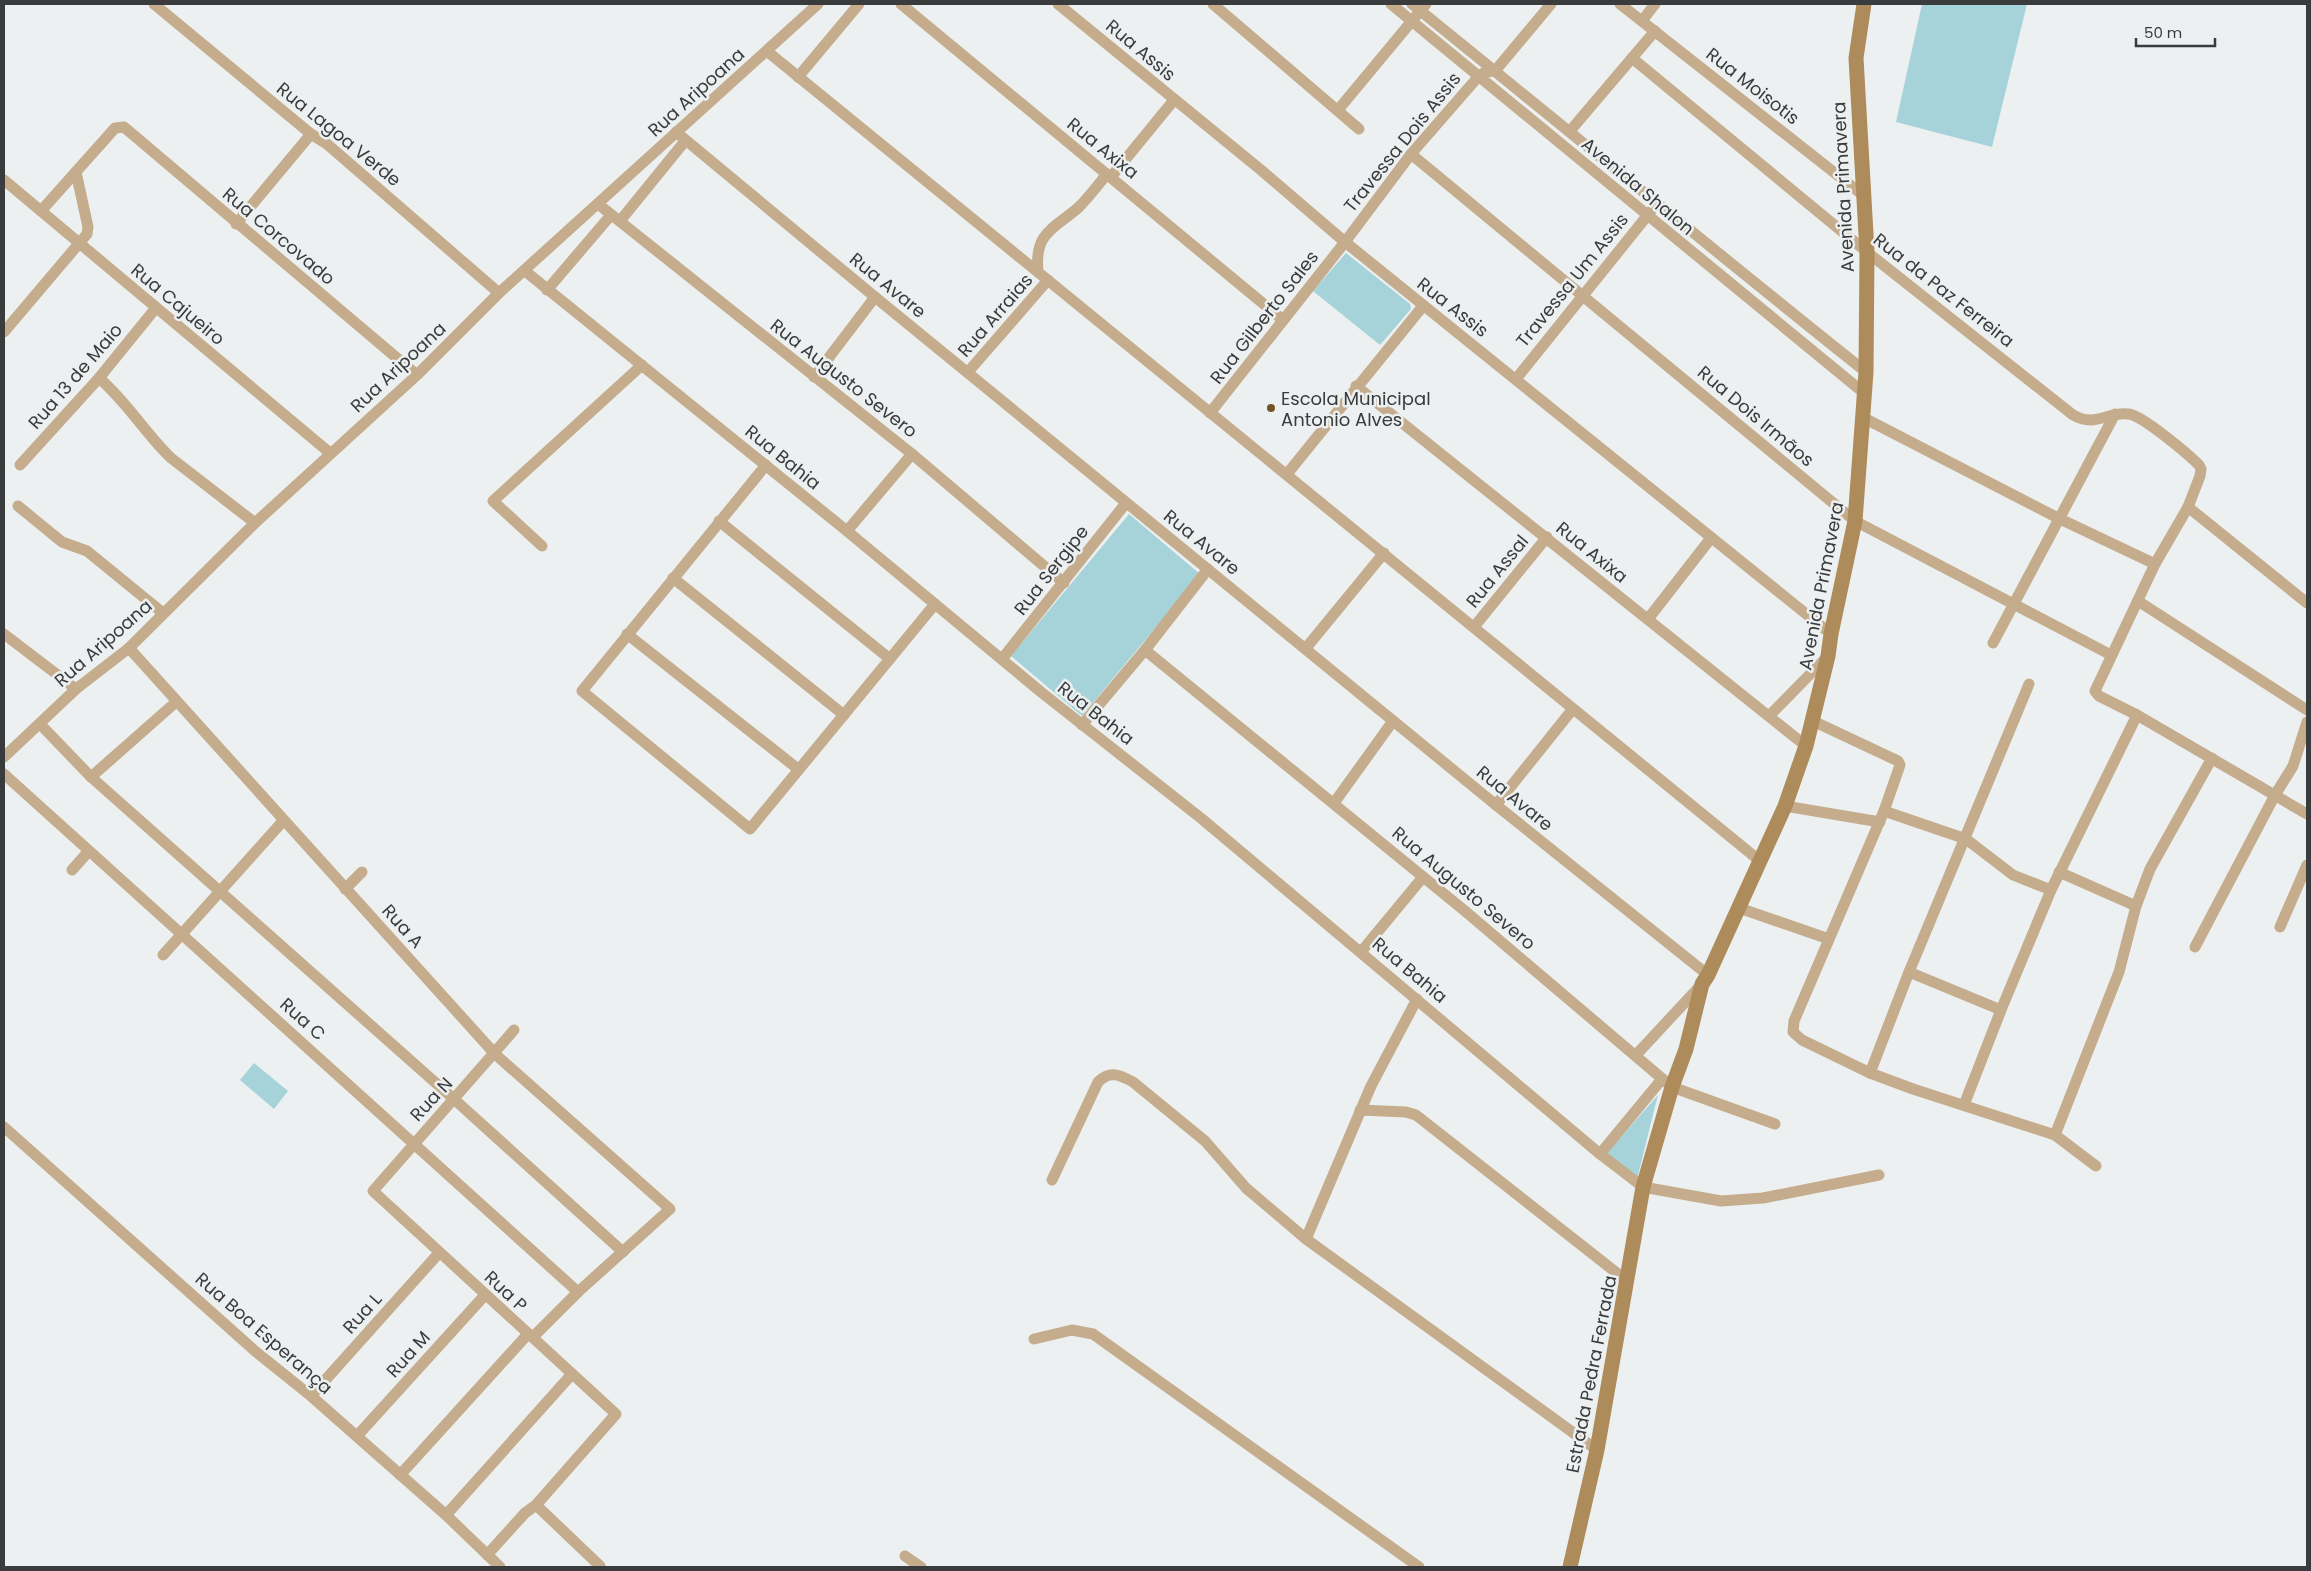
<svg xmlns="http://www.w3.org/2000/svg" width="2311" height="1571" font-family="Poppins,sans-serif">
<rect width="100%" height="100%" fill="#ecf0f1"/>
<g fill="#a6d3da">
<polygon points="1922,4 2027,4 1992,147 1896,122"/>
<polygon points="1346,253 1410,304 1411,309 1380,345 1313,291"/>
<polygon points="1129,514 1200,574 1082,716 1011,656"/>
<polygon points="254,1063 288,1091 274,1109 240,1080"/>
<polygon points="1658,1095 1637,1179 1606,1154"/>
</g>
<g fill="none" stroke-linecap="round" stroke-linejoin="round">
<g stroke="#c4ac8c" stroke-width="11">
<polyline points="154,4 311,134 327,144 499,293"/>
<polyline points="901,4 1283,320"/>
<polyline points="1058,4 1261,170 1345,242 1831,634"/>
<polyline points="1213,4 1359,129"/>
<polyline points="1391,4 1864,393"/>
<path d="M1412,4C1563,126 1713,250 1866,372"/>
<polyline points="1620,4 1864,196"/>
<polyline points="1642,21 1655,4"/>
<polyline points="768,52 1760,861"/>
<path d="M1632,58L1867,252L2073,415C2096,428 2107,411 2129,414C2143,416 2188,454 2199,465L2201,469L2200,476L2188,507L2155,564L2095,691L2099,696L2137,715L2307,814"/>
<polyline points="798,77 859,4"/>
<polyline points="1338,110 1426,4"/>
<polyline points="1570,131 1655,31"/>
<polyline points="676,132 875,297 1496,805 1708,975"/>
<polyline points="1411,154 1855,521 2111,655"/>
<polyline points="1111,177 1174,100"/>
<polyline points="4,180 330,453"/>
<polyline points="598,204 912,454 1064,583"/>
<polyline points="41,211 115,128 124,127 417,375"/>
<polyline points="620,221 685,141"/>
<polyline points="236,224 311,134"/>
<polyline points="525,271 847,531 1041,692 1202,819 1600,1154 1643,1187 1721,1201 1763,1198 1879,1175"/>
<path d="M1038,272C1034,232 1054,229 1079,207C1089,197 1098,185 1107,174"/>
<polyline points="547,290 611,215"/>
<polyline points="4,332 87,234 88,227 76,172"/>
<polyline points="968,372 1048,280"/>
<polyline points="814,377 875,297"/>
<path d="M99,378C127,402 145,433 171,458L255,523"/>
<polyline points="1516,379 1651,211"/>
<polyline points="1356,386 1806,746"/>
<polyline points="1210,413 1345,242 1411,154 1478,77 1485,72 1495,71 1551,4"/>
<polyline points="1862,417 2058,518 2155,564"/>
<polyline points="20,465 99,378 155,309"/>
<polyline points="766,465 582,691 750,829 935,604"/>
<polyline points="1287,474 1423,306"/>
<polyline points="18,506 62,542 87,551 163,613"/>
<polyline points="2188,507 2307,603"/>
<polyline points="719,521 890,659"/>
<polyline points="847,531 912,454"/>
<polyline points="542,546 493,501 642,365"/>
<polyline points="673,578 844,715"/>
<polyline points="2138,601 2307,710"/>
<polyline points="1648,619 1711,538"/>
<polyline points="1474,627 1547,537"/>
<polyline points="4,634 76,689"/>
<polyline points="627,634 798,769"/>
<polyline points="1993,643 2115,414"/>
<polyline points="129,648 495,1054 670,1209 578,1292 533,1337"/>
<polyline points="1306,648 1384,553"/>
<polyline points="1145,650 1465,911 1672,1087 1775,1124"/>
<polyline points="1002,659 1126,503"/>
<polyline points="1769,716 1827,657"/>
<polyline points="1813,721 1898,761 1900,765 1884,811 1794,1021 1793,1032 1802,1040 1870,1073 1913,1089 2055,1135 2096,1166"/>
<polyline points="40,724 91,777 455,1100 623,1252"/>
<polyline points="1082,725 1145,650 1208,569"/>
<polyline points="4,757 76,689 129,648 255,523 417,375 499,293 818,4"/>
<polyline points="4,774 578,1292"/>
<polyline points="91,777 176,702"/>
<polyline points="1334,803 1393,721"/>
<polyline points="1496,805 1572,710"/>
<polyline points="1785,806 1880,822"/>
<polyline points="1884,811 1966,839 2013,875 2051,890"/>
<polyline points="72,870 88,852"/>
<polyline points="2059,872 2136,906"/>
<polyline points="345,889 362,872"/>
<polyline points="1739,908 1829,939"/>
<polyline points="2280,927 2307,865"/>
<polyline points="2195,947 2275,795 2293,766 2307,722"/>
<polyline points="1361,952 1423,877"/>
<polyline points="163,955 283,821"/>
<polyline points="1909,972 2001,1010"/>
<polyline points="1636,1055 1702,984"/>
<polyline points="1870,1073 1909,972 2029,684"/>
<polyline points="1964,1105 2001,1010 2051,890 2137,715"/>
<polyline points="1360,1110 1406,1112 1416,1115 1627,1281"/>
<polyline points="4,1127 255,1351 311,1396 446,1515 500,1567"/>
<polyline points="2055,1135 2119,972 2136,906 2150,869 2212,758"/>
<polyline points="1600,1154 1662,1079"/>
<path d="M1052,1180L1098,1082C1110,1070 1120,1075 1133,1082L1205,1141L1246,1188L1306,1239L1597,1450"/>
<polyline points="1306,1239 1371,1086 1417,999"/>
<polyline points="1034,1339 1072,1330 1093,1334 1419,1567"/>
<polyline points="311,1396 439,1253"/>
<polyline points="357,1436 485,1295"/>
<polyline points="400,1475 527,1335"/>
<polyline points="536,1505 600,1566"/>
<polyline points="446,1515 572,1374"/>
<polyline points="487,1555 525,1513 536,1505 616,1414 373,1191 514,1030"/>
<polyline points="905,1556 921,1567"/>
</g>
<polyline stroke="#ae8b5a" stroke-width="15" points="1570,1567 1597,1450 1643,1187 1672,1087 1686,1049 1702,984 1708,975 1785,806 1806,746 1828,656 1831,634 1855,521 1866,372 1867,252 1856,58 1864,4"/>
</g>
<circle fill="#715327" stroke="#ecf0f1" stroke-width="2" cx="1271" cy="408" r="5"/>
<g text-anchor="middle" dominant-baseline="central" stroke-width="5" stroke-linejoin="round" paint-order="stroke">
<g font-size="18" fill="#3a3b3c" stroke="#ecf0f1">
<text transform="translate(1141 50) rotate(40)">Rua Assis</text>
<text transform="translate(1753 86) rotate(38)">Rua Moisotis</text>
<text transform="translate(696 92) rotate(-42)">Rua Aripoana</text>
<text transform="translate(339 134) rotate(39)">Rua Lagoa Verde</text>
<text transform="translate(1402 142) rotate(-51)">Travessa Dois Assis</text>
<text transform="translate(1103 148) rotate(39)">Rua Axixa</text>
<text transform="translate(1638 186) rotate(40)">Avenida Shalon</text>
<text transform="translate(1843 187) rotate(-93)">Avenida Primavera</text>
<text transform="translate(279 236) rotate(40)">Rua Corcovado</text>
<text transform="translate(1572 280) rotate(-51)">Travessa Um Assis</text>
<text transform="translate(888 285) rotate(39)">Rua Avare</text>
<text transform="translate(1944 290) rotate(38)">Rua da Paz Ferreira</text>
<text transform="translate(178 304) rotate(40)">Rua Cajueiro</text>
<text transform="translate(1453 307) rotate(38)">Rua Assis</text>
<text transform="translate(995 315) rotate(-49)">Rua Arraias</text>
<text transform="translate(1264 317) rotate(-52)">Rua Gilberto Sales</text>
<text transform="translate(398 367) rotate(-43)">Rua Aripoana</text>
<text transform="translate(75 376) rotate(-49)">Rua 13 de Maio</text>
<text transform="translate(844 378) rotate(38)">Rua Augusto Severo</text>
<text transform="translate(1756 416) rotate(40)">Rua Dois Irmãos</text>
<text transform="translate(783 457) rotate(39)">Rua Bahia</text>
<text transform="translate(1202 542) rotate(39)">Rua Avare</text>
<text transform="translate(1592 552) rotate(39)">Rua Axixa</text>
<text transform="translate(1051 570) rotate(-52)">Rua Sergipe</text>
<text transform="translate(1497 571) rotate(-51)">Rua Assal</text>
<text transform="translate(1821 586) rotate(-79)">Avenida Primavera</text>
<text transform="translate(103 643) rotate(-41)">Rua Aripoana</text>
<text transform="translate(1096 713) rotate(38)">Rua Bahia</text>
<text transform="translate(1515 798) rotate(39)">Rua Avare</text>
<text transform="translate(1464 888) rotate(40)">Rua Augusto Severo</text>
<text transform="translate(403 926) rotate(48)">Rua A</text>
<text transform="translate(1410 970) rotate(40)">Rua Bahia</text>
<text transform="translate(303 1019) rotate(42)">Rua C</text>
<text transform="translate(431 1099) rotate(-47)">Rua N</text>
<text transform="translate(506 1291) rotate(43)">Rua P</text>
<text transform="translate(362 1313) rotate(-48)">Rua L</text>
<text transform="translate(264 1333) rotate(41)">Rua Boa Esperança</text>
<text transform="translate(408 1354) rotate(-48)">Rua M</text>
<text transform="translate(1591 1374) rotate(-79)">Estrada Pedra Ferrada</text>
</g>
<g font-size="18" fill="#3a3b3c" stroke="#ecf0f1" text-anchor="start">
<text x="1281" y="398">Escola Municipal<tspan x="1281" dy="21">Antonio Alves</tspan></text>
</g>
</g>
<rect width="2311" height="1571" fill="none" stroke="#3a3b3c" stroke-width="10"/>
<path d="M2136 38v8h79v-8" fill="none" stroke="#3a3b3c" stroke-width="2.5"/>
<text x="2144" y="38" font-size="15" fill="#3a3b3c" stroke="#ecf0f1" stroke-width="4" paint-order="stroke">50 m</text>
</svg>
